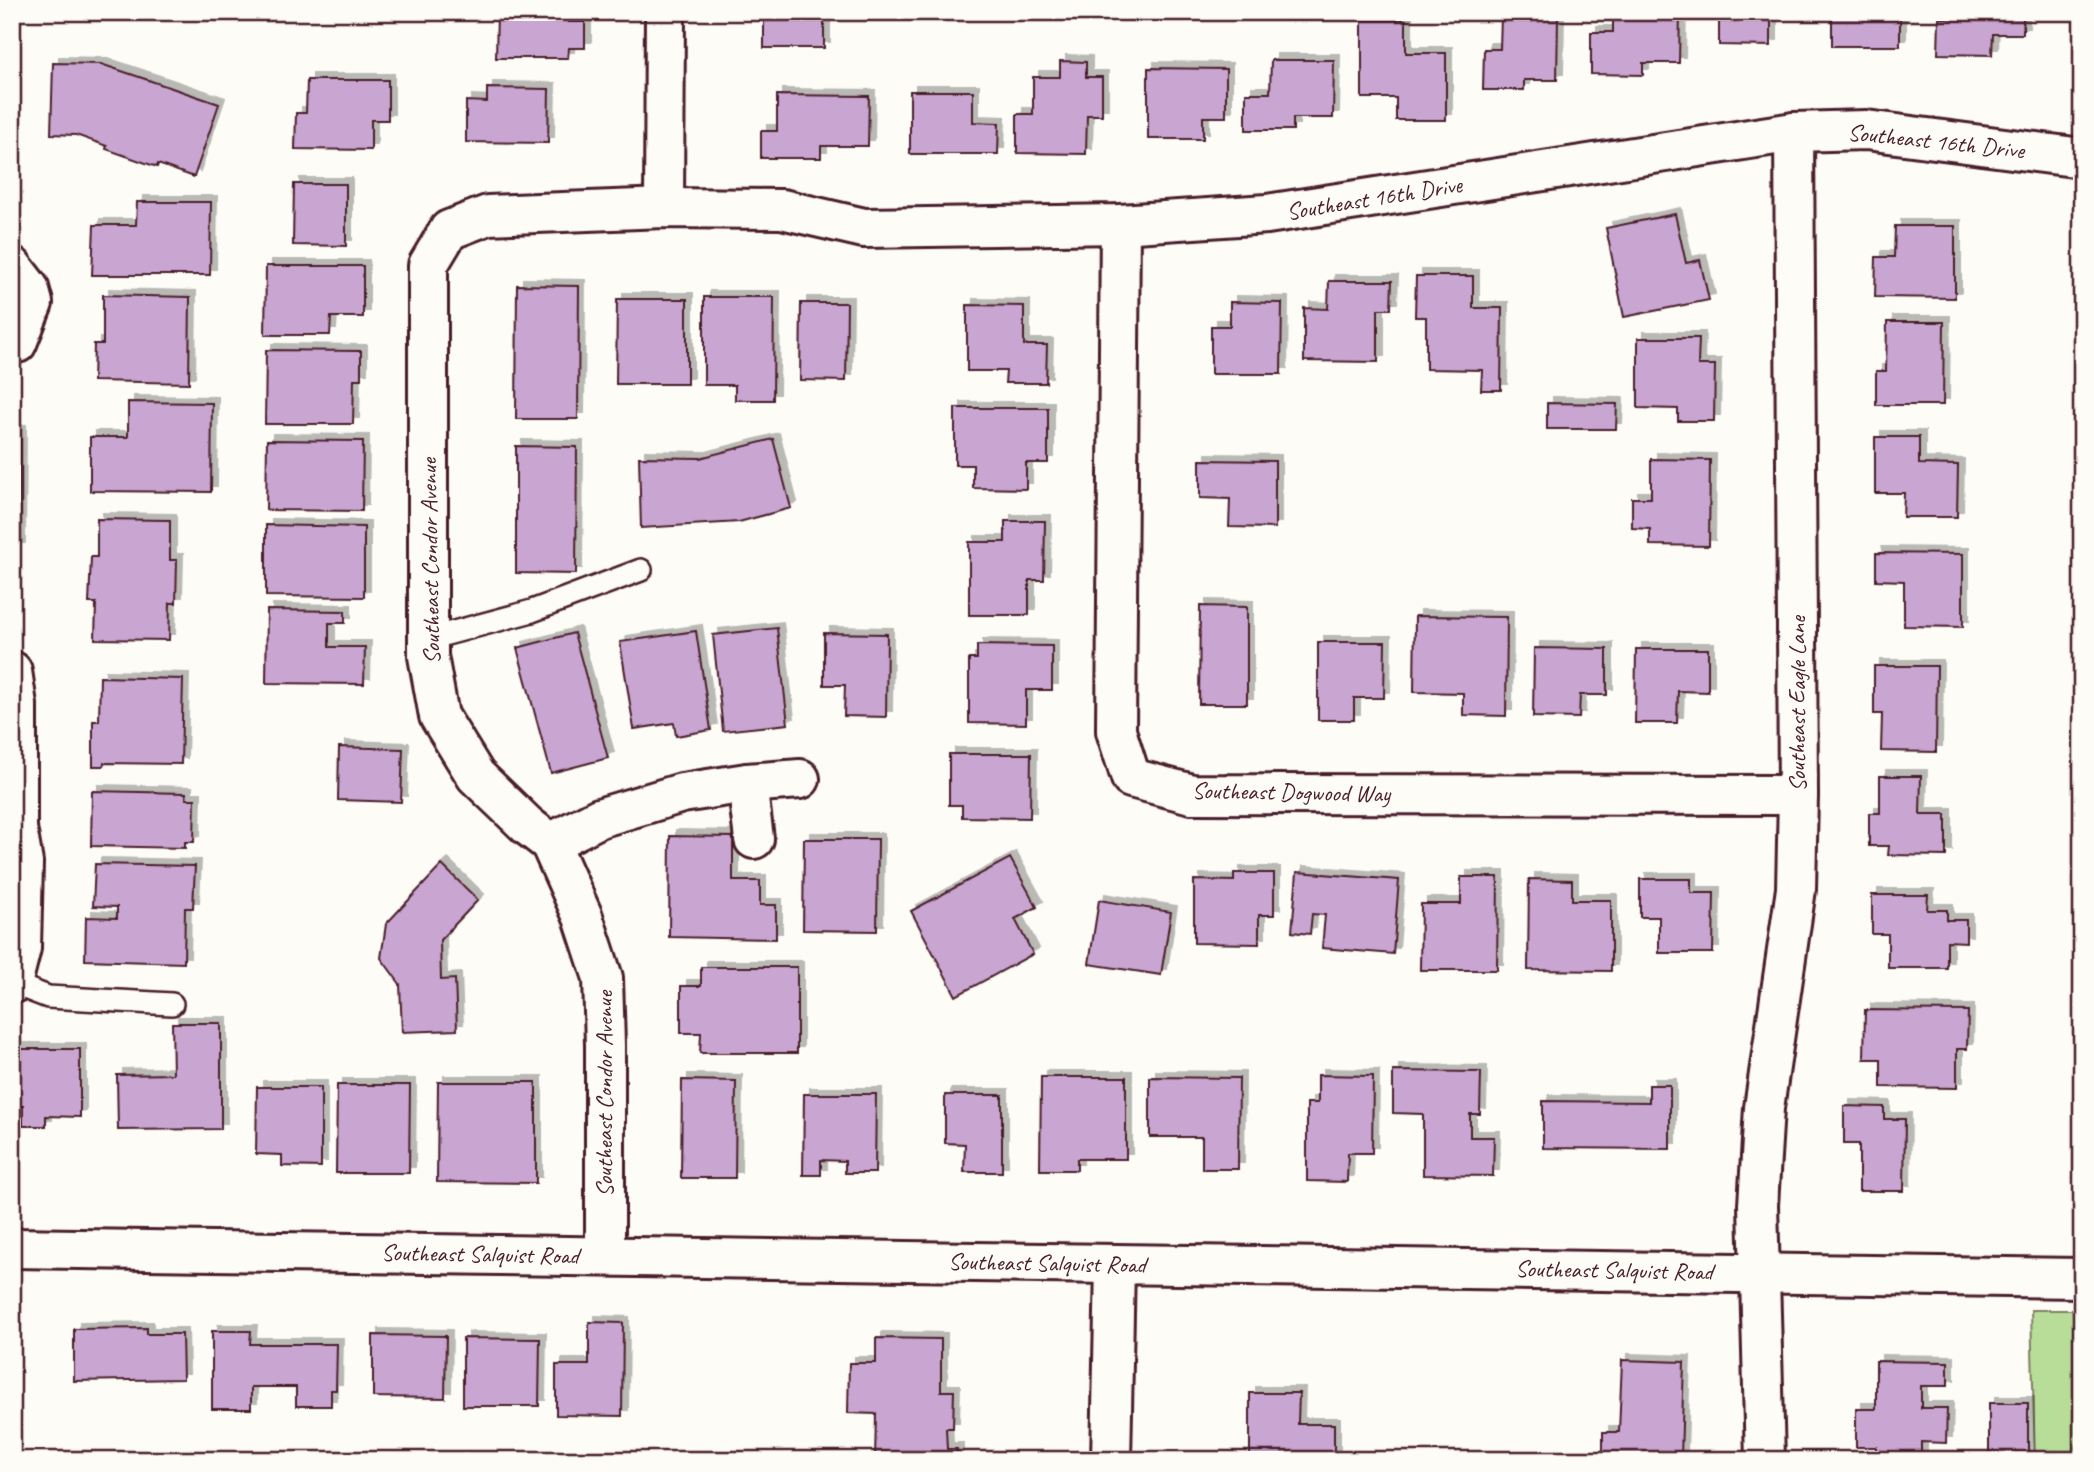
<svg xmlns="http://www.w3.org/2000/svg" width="2094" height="1472" font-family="Caveat,sans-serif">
<defs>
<filter id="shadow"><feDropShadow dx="6" dy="-6" stdDeviation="0" flood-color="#0004"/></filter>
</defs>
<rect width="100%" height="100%" fill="#fdfcf7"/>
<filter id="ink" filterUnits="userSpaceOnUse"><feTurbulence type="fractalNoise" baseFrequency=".0143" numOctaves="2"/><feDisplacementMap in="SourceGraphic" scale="14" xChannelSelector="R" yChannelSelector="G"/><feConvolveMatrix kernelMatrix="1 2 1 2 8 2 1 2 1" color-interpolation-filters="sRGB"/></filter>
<g filter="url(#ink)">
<polygon fill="#b7dd99" stroke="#807e62" stroke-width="2" points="2031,1310 2082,1310 2082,1460 2035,1460"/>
<g fill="#c8a6d1" stroke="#4a1f2b" stroke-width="2" filter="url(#shadow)">
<polygon points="497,12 569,12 569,22 585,22 585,48 569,48 568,58 496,58"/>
<rect x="764" y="12" width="60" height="36"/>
<polygon points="1613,12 1680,12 1679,63 1643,63 1643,75 1591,74 1591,32 1613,32"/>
<polygon points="1719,12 1771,12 1771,46 1719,45"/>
<rect x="1832" y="12" width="68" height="34"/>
<polygon points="1960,12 2023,12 2023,34 1993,34 1992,55 1938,54 1939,18 1960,19"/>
<rect x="2079" y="12" width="3" height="36"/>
<polygon points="1501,16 1558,17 1557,80 1524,80 1524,90 1483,90 1484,49 1500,49"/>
<polygon points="1362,20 1406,20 1406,53 1446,53 1446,120 1396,120 1396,98 1362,98"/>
<polygon points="1271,60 1334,60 1333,118 1293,118 1293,130 1246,130 1246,93 1270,93"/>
<polygon points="1060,61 1086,62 1086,77 1102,77 1102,115 1087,115 1086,154 1017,153 1017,114 1033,114 1033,77 1060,77"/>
<polygon points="53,63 101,64 219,104 194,177 158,164 157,167 106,149 107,146 76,135 51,134"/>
<polygon points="1148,68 1226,69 1226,117 1203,117 1203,139 1148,139"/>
<polygon points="307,80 388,80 388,120 371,120 371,150 295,149 296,113 306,113"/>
<polygon points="487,88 549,89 548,143 466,142 466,101 487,102"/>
<polygon points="910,91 973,91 973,122 999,123 998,154 910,154"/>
<polygon points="777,95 869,96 868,146 821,146 821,158 761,158 761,131 777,131"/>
<polygon points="294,184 346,184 346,246 293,245"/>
<polygon points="137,202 211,202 210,275 92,275 94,225 136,225"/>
<polygon points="1675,214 1686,263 1700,260 1709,300 1624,317 1606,228"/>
<polygon points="1895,226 1955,226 1955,298 1875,297 1876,257 1894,257"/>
<polygon points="2080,246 2082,246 2082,319 2079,319"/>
<polygon points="266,266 363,266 363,317 331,317 330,335 265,335"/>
<polygon points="1416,276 1473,276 1473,308 1502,308 1501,390 1481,390 1482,370 1426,369 1426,317 1415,317"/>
<polygon points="1329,281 1392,281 1391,309 1378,309 1378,362 1304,361 1304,308 1328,309"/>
<polygon points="517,285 579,286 578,419 516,419"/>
<polygon points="103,295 190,297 189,383 93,381 94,344 103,344"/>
<polygon points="704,297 774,297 773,400 735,400 735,385 704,385"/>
<polygon points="617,299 687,299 687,384 616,384"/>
<polygon points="1230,302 1282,303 1281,374 1211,374 1211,326 1230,326"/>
<polygon points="801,303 847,303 846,381 800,380"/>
<polygon points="967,305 1024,306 1024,345 1047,345 1046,383 1005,383 1006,371 967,371"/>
<polygon points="1887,322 1944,322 1943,405 1876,405 1876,371 1886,371"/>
<polygon points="1638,338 1699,338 1698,365 1715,365 1714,421 1678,421 1678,409 1638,408"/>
<polygon points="266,350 361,351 361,379 354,379 353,424 265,424"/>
<polygon points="128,402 212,403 211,492 90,491 90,437 128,437"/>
<polygon points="1547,403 1617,404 1616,429 1547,429"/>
<polygon points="955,408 1048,408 1048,463 1026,463 1026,489 973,488 973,465 955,465"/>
<polygon points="12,431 20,431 19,549 12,549"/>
<polygon points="1875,437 1919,437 1919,464 1958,465 1957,517 1903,517 1904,493 1875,493"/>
<polygon points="773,439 791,508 739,522 641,528 639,457 700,458"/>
<polygon points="267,440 363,441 362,511 266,510"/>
<polygon points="516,446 577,447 576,574 516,573"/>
<polygon points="1651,459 1710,460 1709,546 1650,545 1650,529 1632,528 1632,498 1651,498"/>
<polygon points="1200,460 1275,461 1275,528 1229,527 1230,499 1200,498"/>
<polygon points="97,519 170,520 170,560 177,560 176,603 170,603 169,640 95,639 96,603 89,603 91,557 97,557"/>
<polygon points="1005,521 1045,521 1044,580 1029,580 1029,615 969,615 969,542 1005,542"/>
<polygon points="266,525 364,527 364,597 266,596"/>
<polygon points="1876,553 1963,554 1963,627 1904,626 1904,581 1876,580"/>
<polygon points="1200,606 1247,607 1247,704 1199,704"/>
<polygon points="267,610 345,611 345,623 329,623 329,647 365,647 364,684 266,683"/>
<polygon points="1415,616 1507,617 1506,716 1463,715 1463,693 1414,692"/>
<polygon points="777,628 788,724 723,731 713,635"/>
<polygon points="696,631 711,730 676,736 674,723 634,729 620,642"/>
<polygon points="574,633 608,758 551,773 517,648"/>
<polygon points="824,633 887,634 886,717 844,716 845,685 824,685"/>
<polygon points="1318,642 1385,642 1384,698 1354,698 1354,720 1318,720"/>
<polygon points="977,645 1052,646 1052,690 1026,690 1026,724 969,723 969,659 977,659"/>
<polygon points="1534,648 1607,649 1607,695 1580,695 1579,718 1533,717"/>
<polygon points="1636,649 1708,649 1708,692 1678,691 1677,723 1635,723"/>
<polygon points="1874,666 1937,666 1936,752 1881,751 1882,714 1874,714"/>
<polygon points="100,677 183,679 181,764 104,763 103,766 93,766 93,721 99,721"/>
<polygon points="339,747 403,749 401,802 338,800"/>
<polygon points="949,754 1031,754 1030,818 962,817 962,805 949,805"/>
<polygon points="1880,776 1921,776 1920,814 1946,814 1946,856 1888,855 1889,846 1869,846 1869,813 1880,813"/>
<polygon points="92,791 186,793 186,799 195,799 194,842 185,842 185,848 91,846"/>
<polygon points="670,836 733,837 733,881 760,881 760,905 776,905 776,939 669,937"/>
<polygon points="804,839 878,839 877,931 803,930"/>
<polygon points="1010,858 1037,907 1015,919 1033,954 956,996 911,911"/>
<polygon points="95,864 195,866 193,908 185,908 184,963 85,960 86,917 117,918 117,907 93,906"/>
<polygon points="442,865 478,900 440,940 441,980 455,979 457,1030 402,1032 400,984 381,958 386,924"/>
<polygon points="1297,872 1399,880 1393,954 1322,948 1325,915 1312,914 1310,934 1292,932"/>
<polygon points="1234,873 1274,873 1274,915 1259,915 1259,944 1194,943 1194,880 1234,881"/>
<polygon points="1461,877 1498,877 1497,970 1420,970 1421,904 1461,904"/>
<polygon points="1529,879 1572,880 1572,900 1611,900 1611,971 1528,970"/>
<polygon points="1640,879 1691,879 1691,893 1714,893 1713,953 1659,953 1659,917 1640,917"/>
<polygon points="1872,895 1928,895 1927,910 1947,910 1947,920 1966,920 1966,942 1947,941 1947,968 1888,968 1888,934 1872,934"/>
<polygon points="1099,900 1171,912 1161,975 1089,964"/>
<polygon points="701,967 797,967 797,1053 700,1053 701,1033 681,1033 681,986 701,986"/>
<polygon points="1865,1010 1968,1011 1967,1049 1957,1049 1957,1088 1881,1087 1881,1059 1864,1059"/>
<polygon points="172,1023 221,1023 221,1129 118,1130 117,1075 173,1074"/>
<polygon points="12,1049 80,1049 80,1117 46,1116 46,1126 23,1126 23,1106 12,1106"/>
<polygon points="1393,1071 1481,1072 1480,1114 1470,1114 1470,1137 1494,1137 1493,1176 1423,1175 1423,1114 1393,1113"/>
<polygon points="1318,1075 1373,1076 1372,1153 1348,1153 1347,1182 1307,1181 1307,1103 1318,1103"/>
<polygon points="1041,1077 1126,1077 1126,1159 1077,1159 1077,1170 1040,1170"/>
<polygon points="1150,1077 1239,1078 1238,1169 1202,1169 1202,1137 1150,1137"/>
<polygon points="682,1080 736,1081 735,1178 681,1178"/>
<polygon points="438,1082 536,1082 536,1183 437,1182"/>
<polygon points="337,1085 410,1085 409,1173 336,1173"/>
<polygon points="1649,1085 1670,1085 1670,1149 1543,1148 1543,1101 1649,1102"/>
<polygon points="257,1087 321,1087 321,1167 282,1166 282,1155 256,1154"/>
<polygon points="804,1094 876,1094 875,1173 845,1173 845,1161 821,1160 821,1175 803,1175"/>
<polygon points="945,1095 1002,1095 1002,1172 964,1172 965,1144 945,1143"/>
<polygon points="1844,1106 1884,1107 1884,1119 1905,1119 1904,1191 1859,1191 1859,1144 1844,1144"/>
<polygon points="589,1322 623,1323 622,1416 556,1415 556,1365 589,1365"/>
<polygon points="147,1328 147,1334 182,1334 183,1379 74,1381 74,1329"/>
<polygon points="212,1331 251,1331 250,1344 337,1344 336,1390 331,1390 331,1406 296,1406 296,1387 251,1387 251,1409 212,1409"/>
<polygon points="373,1335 446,1336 445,1398 373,1397"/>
<polygon points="463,1338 540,1339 539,1406 463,1406"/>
<polygon points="876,1338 941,1339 941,1391 954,1391 953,1428 946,1428 947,1449 957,1449 957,1460 875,1460 876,1414 848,1413 849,1363 876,1363"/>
<polygon points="1622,1360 1684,1362 1681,1457 1603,1454 1603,1432 1619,1432"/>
<polygon points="1876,1361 1948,1362 1948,1386 1921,1386 1921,1408 1947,1408 1946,1443 1921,1442 1921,1460 1876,1460 1876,1447 1856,1447 1856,1409 1876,1409"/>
<polygon points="1250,1393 1299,1393 1298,1424 1334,1424 1334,1460 1250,1460"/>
<rect x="1989" y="1403" width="39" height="57"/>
</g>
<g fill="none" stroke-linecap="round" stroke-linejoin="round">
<g stroke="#4a1f2b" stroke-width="26">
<g id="lane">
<polyline points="428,639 532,611 641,570"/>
<polyline points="14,984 48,997 172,1004"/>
</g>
</g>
<g stroke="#4a1f2b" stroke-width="44">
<g id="street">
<polyline points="664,208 665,12"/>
<polyline points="1120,224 1116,731 1131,778 1192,794 1798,795"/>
<polyline points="12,266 29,288 33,303 17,343 12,344"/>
<polyline points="12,671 17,705 17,828"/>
<polyline points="747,783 754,839"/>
<polyline points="12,827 17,828 23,863 21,948 12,984"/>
<polyline points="550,843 599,818 682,793 747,783 800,779"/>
<polyline points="605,1256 605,1045 603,978 583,917 550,843 528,826 476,776 439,716 428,656 428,265 449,230 488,215 664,208 782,209 864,228 1120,224 1267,214 1794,132 1866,130 2082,158"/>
<polyline points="1111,1460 1115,1264"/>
<polyline points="1765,1460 1758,1205 1764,1108 1796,889 1798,795 1794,132"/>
</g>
</g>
<g stroke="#4a1f2b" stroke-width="44">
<polyline id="secondary" points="12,1248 2082,1278"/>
</g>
<use href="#lane" stroke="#fdfcf7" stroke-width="21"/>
<use href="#street" stroke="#fdfcf7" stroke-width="38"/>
<use href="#secondary" stroke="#fdfcf7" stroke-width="38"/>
</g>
</g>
<g text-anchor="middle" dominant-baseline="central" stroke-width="5" stroke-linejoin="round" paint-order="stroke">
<g font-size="24" fill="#4a1f2b" stroke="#fdfcf7">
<text transform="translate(1936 141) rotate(6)">Southeast 16th Drive</text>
<text transform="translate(1374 198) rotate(-9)">Southeast 16th Drive</text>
<text transform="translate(430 561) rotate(-91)">Southeast Condor Avenue</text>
<text transform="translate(1797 704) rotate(-90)">Southeast Eagle Lane</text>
<text transform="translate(1291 792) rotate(1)">Southeast Dogwood Way</text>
<text transform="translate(604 1094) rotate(-90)">Southeast Condor Avenue</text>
<text transform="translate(480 1254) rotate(1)">Southeast Salquist Road</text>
<text transform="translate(1047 1263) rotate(1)">Southeast Salquist Road</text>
<text transform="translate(1614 1270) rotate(1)">Southeast Salquist Road</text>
</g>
</g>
<rect width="2094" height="1472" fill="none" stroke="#fdfcf7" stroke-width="42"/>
<rect x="21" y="21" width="2052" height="1430" fill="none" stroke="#4a1f2b" stroke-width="2.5" filter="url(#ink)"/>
</svg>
